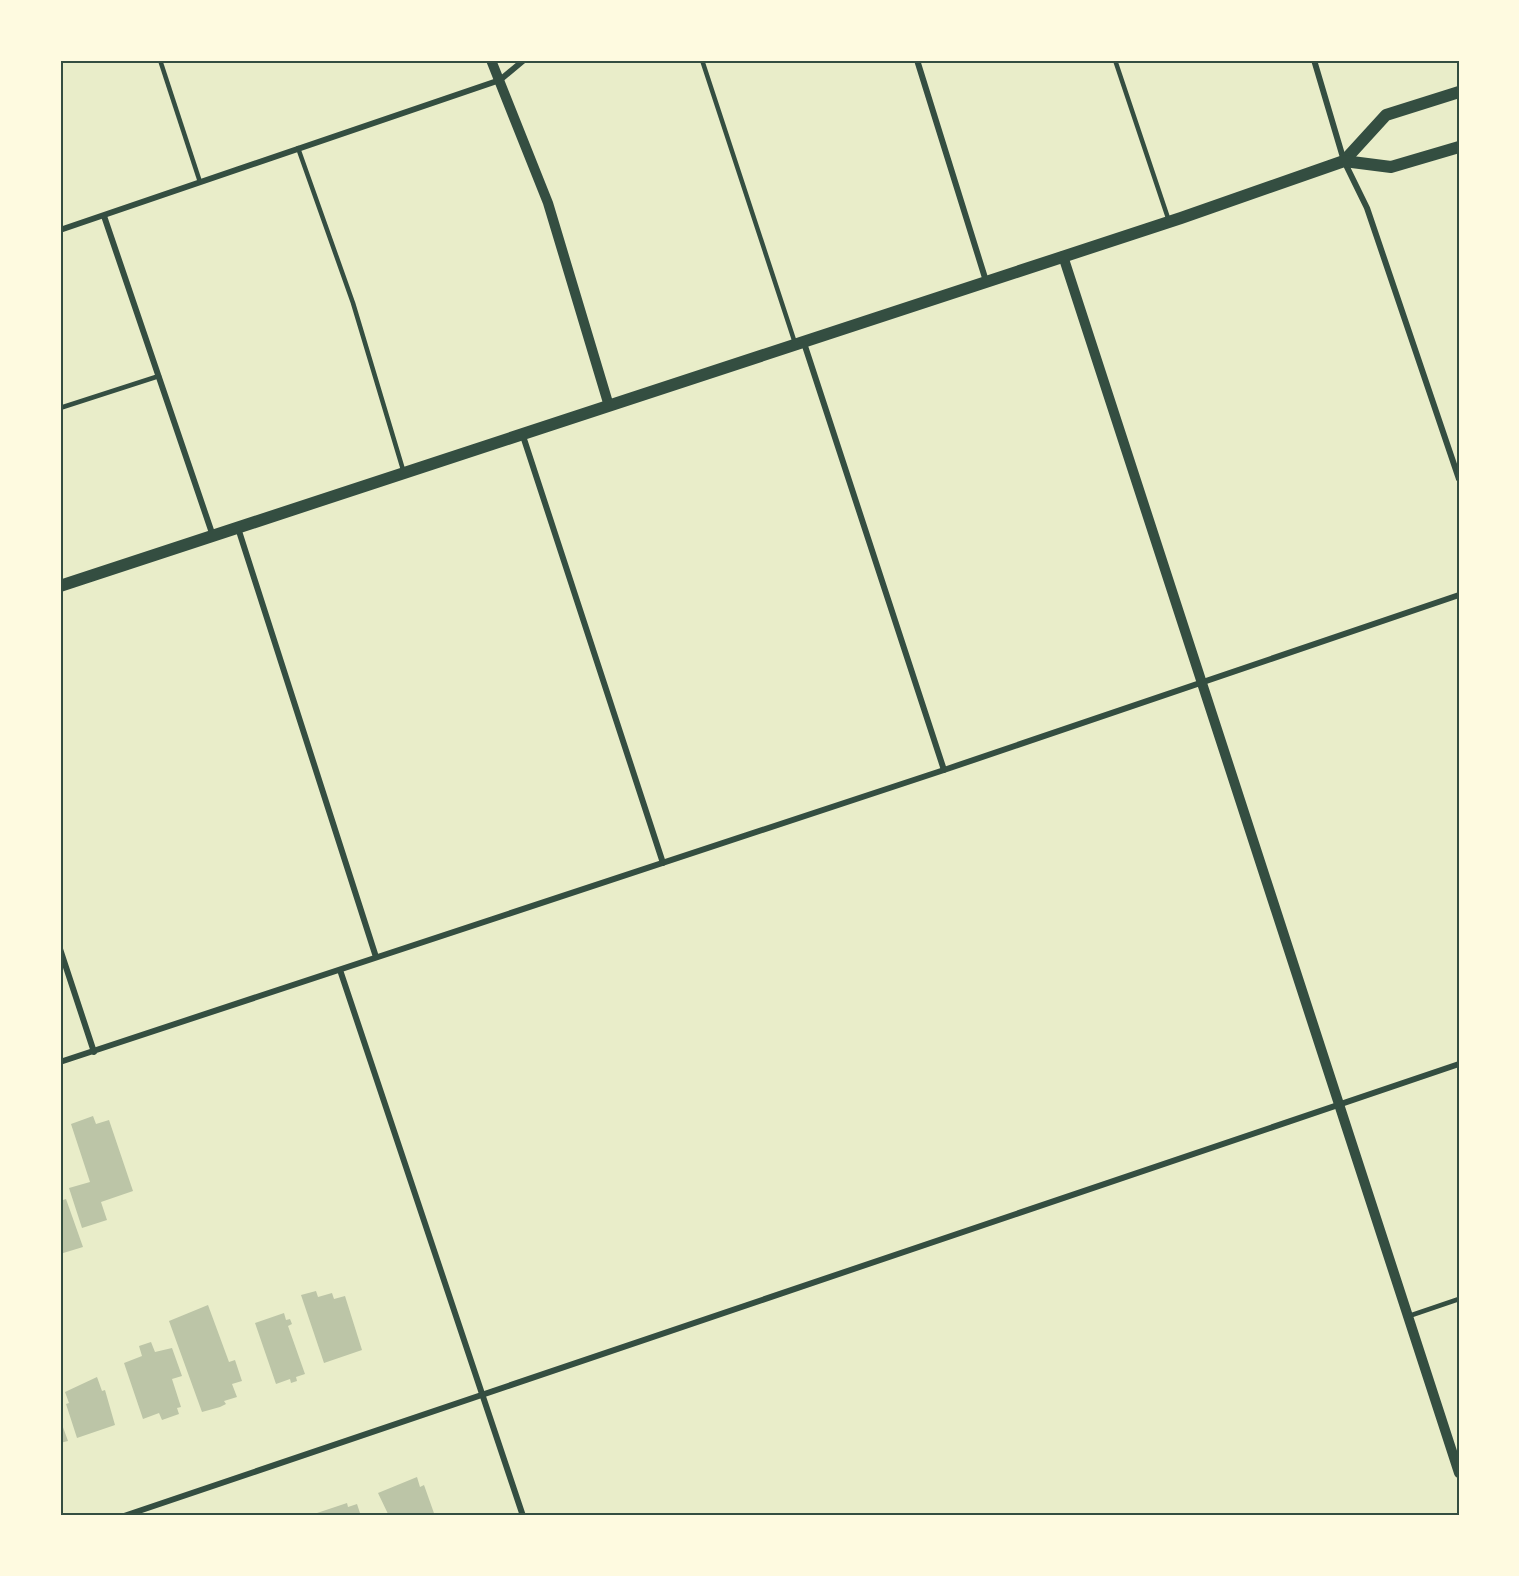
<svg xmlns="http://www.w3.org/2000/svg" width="1519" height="1576" font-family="'Exo 2',sans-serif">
<rect width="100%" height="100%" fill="#e9edc9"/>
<g fill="#bcc5a7">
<polygon points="93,1116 96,1124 109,1120 133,1191 101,1202 107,1220 82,1228 69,1188 90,1182 71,1124"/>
<polygon points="66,1199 83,1247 60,1254 60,1201"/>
<polygon points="316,1291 318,1297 332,1293 334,1299 345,1296 362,1350 324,1363 301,1295"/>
<polygon points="208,1305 229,1362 235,1360 242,1381 232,1384 237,1397 224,1401 226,1404 220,1407 202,1412 169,1321"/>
<polygon points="284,1313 286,1320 290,1319 292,1324 288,1326 305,1374 296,1377 297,1381 291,1383 290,1379 276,1384 255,1323"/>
<polygon points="151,1342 155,1352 172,1348 182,1376 172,1379 181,1407 177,1408 179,1414 162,1420 159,1413 143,1419 124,1363 142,1356 139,1346"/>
<polygon points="97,1377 102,1391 105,1390 115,1425 77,1438 66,1404 69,1403 65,1392"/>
<polygon points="60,1419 68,1441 60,1443"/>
<polygon points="417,1477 420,1487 424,1485 435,1516 389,1516 378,1493"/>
<polygon points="347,1503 348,1507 357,1504 361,1516 308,1516"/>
</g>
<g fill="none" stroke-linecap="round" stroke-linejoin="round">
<g stroke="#344e41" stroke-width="4.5">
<polyline points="160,60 200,182"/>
<polyline points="702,60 795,343"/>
<polyline points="1115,60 1169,221"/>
<polyline points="298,148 353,303 404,473"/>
<polyline points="60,408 159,376"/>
<polyline points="1409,1316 1459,1299"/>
</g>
<g stroke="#344e41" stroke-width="6">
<polyline points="917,60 986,281"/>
<polyline points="1314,60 1344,161 1367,208 1459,479"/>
<polyline points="104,216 213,536"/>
<polyline points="60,230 500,80 524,60"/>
<polyline points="804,343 944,770"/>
<polyline points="523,436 663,863"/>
<polyline points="238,528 376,957"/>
<polyline points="60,949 94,1052"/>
<polyline points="340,970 523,1516"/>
<polyline points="60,1062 944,770 1459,595"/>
<polyline points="124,1516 1459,1064"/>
</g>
<g stroke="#344e41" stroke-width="10">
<polyline points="491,60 548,203 609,406"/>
<polyline points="1063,256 1459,1473"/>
</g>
<g stroke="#344e41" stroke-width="12">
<polyline points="1344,161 1386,115 1459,92"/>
<polyline points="60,586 1181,218 1344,161 1391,167 1459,147"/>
</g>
</g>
<rect width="1519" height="1576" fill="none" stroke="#fefae0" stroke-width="123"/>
<rect x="62" y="62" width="1396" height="1452" fill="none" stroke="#344e41" stroke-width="2"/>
</svg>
